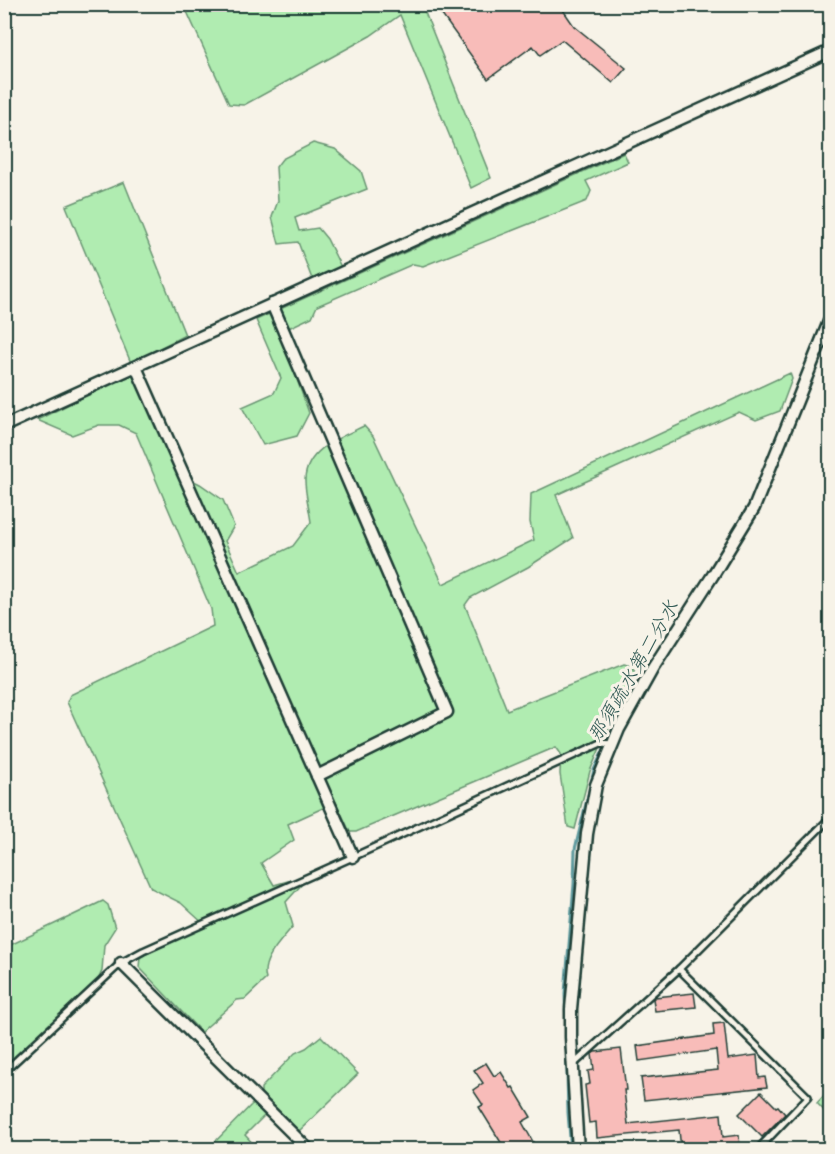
<svg xmlns="http://www.w3.org/2000/svg" width="835" height="1154" font-family="Itim,'Klee One',sans-serif">
<rect width="100%" height="100%" fill="#f7f3e8"/>
<filter id="ink" filterUnits="userSpaceOnUse"><feTurbulence type="fractalNoise" baseFrequency=".0167" numOctaves="2"/><feDisplacementMap in="SourceGraphic" scale="12" xChannelSelector="R" yChannelSelector="G"/><feConvolveMatrix kernelMatrix="1 2 1 2 8 2 1 2 1" color-interpolation-filters="sRGB"/></filter>
<g filter="url(#ink)">
<g fill="#b0ecb1" stroke="#689472" stroke-width="1.5">
<polygon points="184,5 422,5 491,178 471,188 400,15 370,36 244,105 229,104"/>
<polygon points="313,143 335,149 361,171 367,189 295,218 299,231 318,228 327,239 341,267 312,279 298,242 279,244 272,217 278,201 276,167 282,159"/>
<polygon points="624,153 628,162 586,181 591,191 587,201 423,266 413,264 317,306 312,317 280,332 309,413 297,436 263,445 242,407 274,393 281,378 256,320"/>
<polygon points="124,182 185,335 131,363 66,206"/>
<path d="M134,372L188,478L200,484L223,500L234,526L225,541L239,572L293,546L311,522C309,508 305,493 305,480C306,449 341,437 364,426L373,436L443,584L534,540L530,522L531,494L790,373L792,379L780,411L756,420L739,412L556,495L573,538L528,567L470,598L465,605L507,710L624,664L632,666L636,675L617,709L590,771L575,829L568,827L560,774L561,754L556,747L356,832H350L336,802L288,824L294,840L261,863L274,885L298,878L303,883L286,902L293,926C282,940 260,960 266,979L245,999L237,1000L201,1032L139,967L140,957L206,926L181,903L151,888L67,702L70,695L213,626L211,609L136,433L119,425H99L72,435L37,420Z"/>
<path d="M103,901L108,905L115,928L104,945L102,971L98,980L5,1067V996C9,991 11,979 10,971C8,961 3,959 6,947Z"/>
<polygon points="321,1036 358,1074 300,1130 296,1131 272,1108 245,1135 258,1149 207,1150 261,1095 261,1088 295,1053 306,1048"/>
<polygon points="830,1089 830,1117 817,1103"/>
</g>
<g fill="none" stroke-linecap="round" stroke-linejoin="round">
<g stroke="#5e9a9e" stroke-width="3">
<polyline points="826,317 830,307"/>
<polyline points="781,428 817,336"/>
<polyline points="571,1150 568,1113 565,993 574,884 575,849 594,770 621,713 642,676"/>
</g>
</g>
<g fill="#f8bcb9" stroke="#1f3d34" stroke-width="1.5">
<polygon points="434,4 559,4 574,26 626,68 613,83 562,40 540,55 533,46 488,79"/>
<polygon points="694,993 696,1007 655,1011 653,999 655,997"/>
<polygon points="724,1023 728,1059 757,1055 759,1078 765,1077 767,1087 644,1100 641,1078 718,1070 716,1050 639,1061 637,1046 714,1035 713,1024"/>
<polygon points="621,1049 626,1090 624,1090 628,1124 721,1114 723,1137 739,1135 740,1149 681,1149 679,1130 597,1138 596,1122 589,1123 585,1085 590,1084 588,1071 594,1070 592,1054 595,1052"/>
<polygon points="486,1063 494,1076 501,1072 511,1088 513,1087 531,1117 522,1122 537,1149 505,1149 479,1107 483,1105 473,1090 483,1083 474,1070"/>
<polygon points="761,1092 776,1107 778,1106 785,1114 762,1137 739,1114"/>
</g>
<g fill="none" stroke-linecap="round" stroke-linejoin="round">
<g stroke="#1f3d34" stroke-width="10">
<g id="lane">
<polyline points="679,969 808,1097 761,1146 764,1150"/>
<polyline points="574,1064 679,969 830,818"/>
<polyline points="4,1072 121,963 143,951 353,857 601,743 612,744"/>
</g>
</g>
<g stroke="#1f3d34" stroke-width="15">
<g id="street">
<polyline points="272,304 447,712 317,776"/>
<polyline points="136,367 353,857"/>
<polyline points="4,426 830,51"/>
<polyline points="121,963 309,1150"/>
<polyline points="578,1150 571,1037 571,1009 587,834 596,785 619,729 653,668 713,575 754,508 830,319"/>
</g>
</g>
<use href="#lane" stroke="#f7f3e8" stroke-width="5"/>
<use href="#street" stroke="#f7f3e8" stroke-width="10"/>
</g>
</g>
<g text-anchor="middle" dominant-baseline="central" stroke-width="6" stroke-linejoin="round" paint-order="stroke">
<g font-size="20" font-style="italic" fill="#345c57" stroke="#f7f3e8">
<text transform="translate(633 671) rotate(-60)">那須疏水第二分水</text>
</g>
</g>
<rect width="835" height="1154" fill="none" stroke="#f7f3e8" stroke-width="24"/>
<rect x="12" y="12" width="811" height="1130" fill="none" stroke="#1f3d34" stroke-width="2" filter="url(#ink)"/>
</svg>
